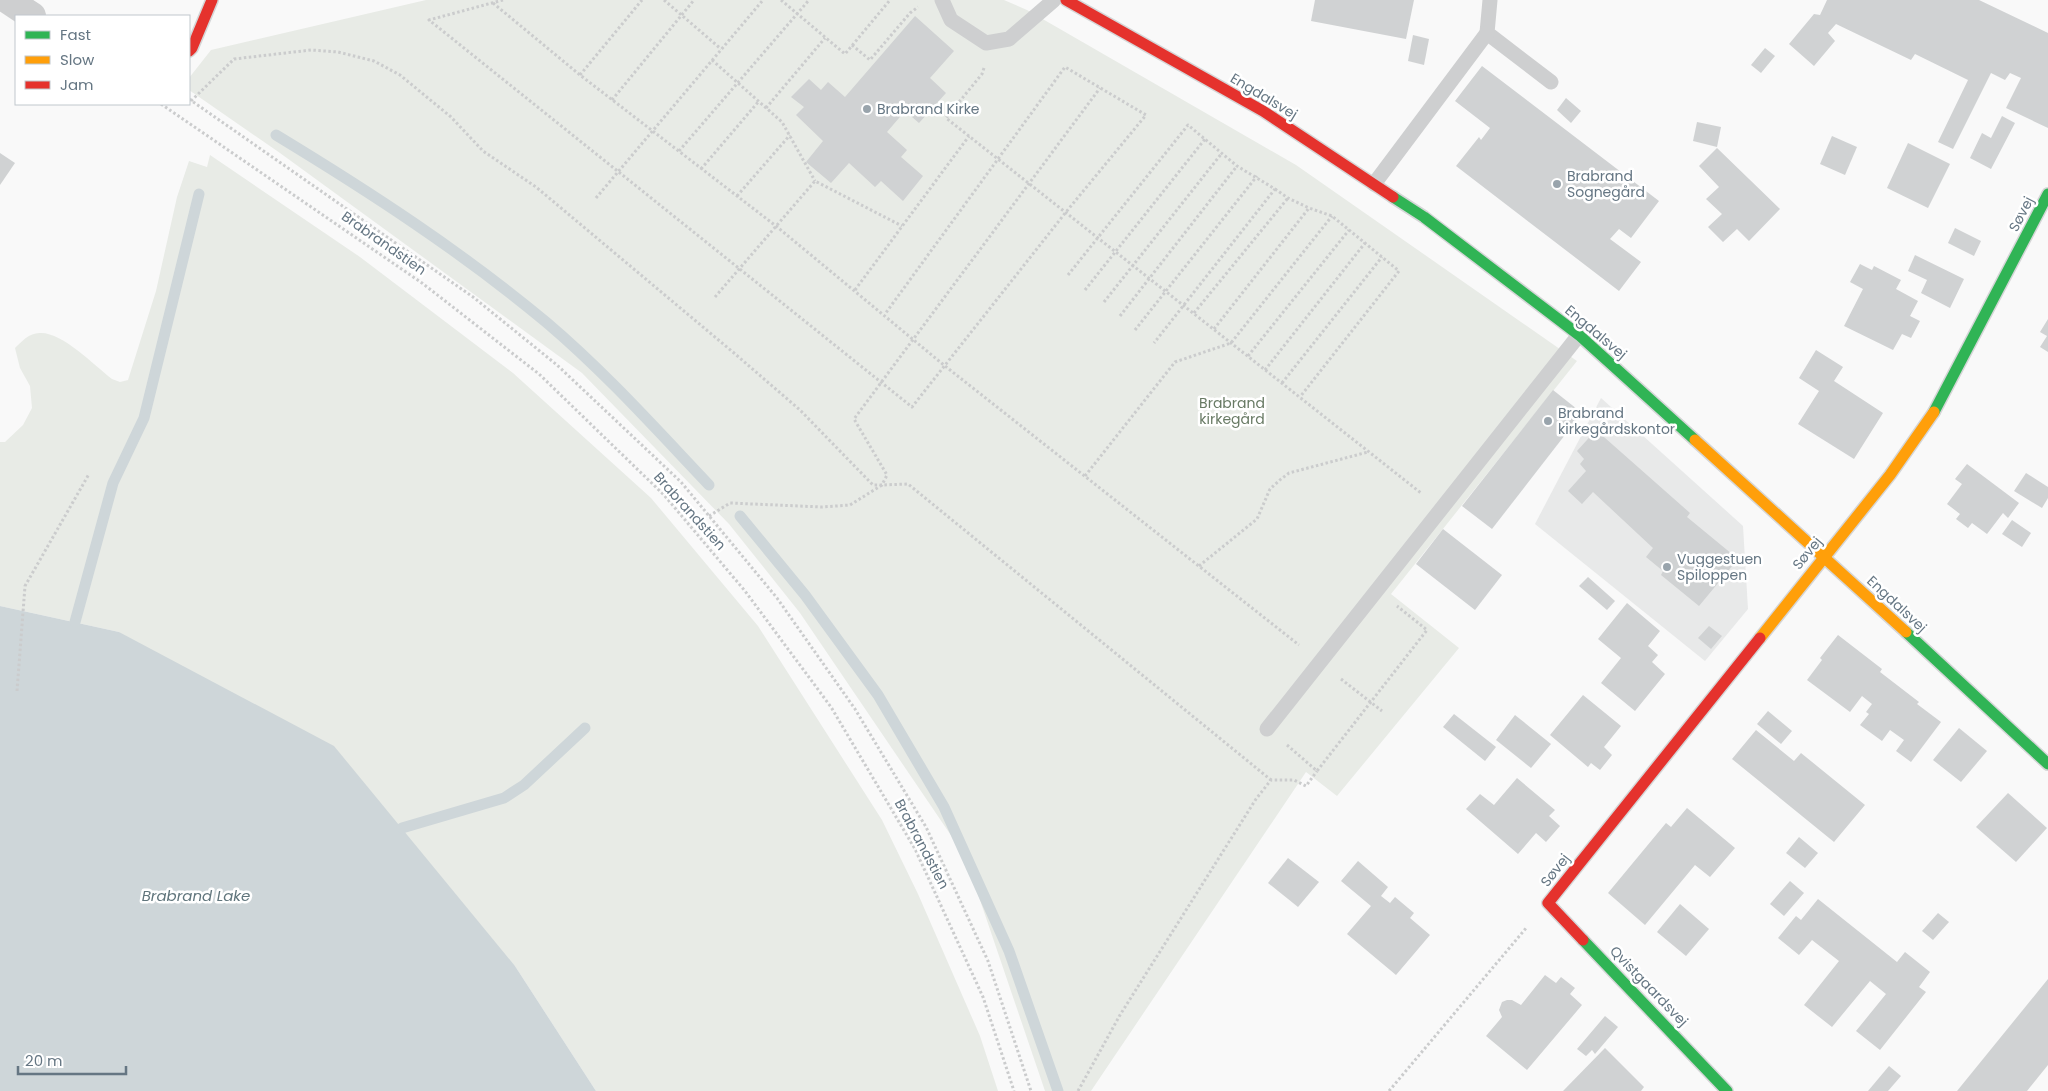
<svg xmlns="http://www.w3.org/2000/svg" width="2048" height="1091" font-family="Poppins,sans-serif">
<rect width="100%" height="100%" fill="#f9f9f9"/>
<polygon fill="#e8e9e9" points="1601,398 1743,526 1748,609 1705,661 1535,524"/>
<g fill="#e8ebe6">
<polygon points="426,0 1004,0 1027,10 1296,165 1577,361 1391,594 1459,648 1337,796 1306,772 1091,1091 1045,1091 965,856 800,613 729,524 582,373 280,153 189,90 189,78 211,50"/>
<path d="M210,155L360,257L513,373L651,498L758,626L882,820L918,894L980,1036L998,1091H596L515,966L119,632L0,606V442H5L23,425L32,408L30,386L20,368L15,348C22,341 30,332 41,333C63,333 94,365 112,379L120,382L128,380L156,291L177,197L189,161L207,167Z"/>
</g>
<polygon fill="#ced6d9" points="0,606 119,632 334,746 515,966 596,1091 0,1091"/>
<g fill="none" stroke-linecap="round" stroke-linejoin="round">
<g stroke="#ced6d9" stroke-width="11">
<path d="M276,135C370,192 462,252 546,322C605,372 656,429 709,485"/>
<polyline points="740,516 805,595 878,695 944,807 1009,951 1058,1091"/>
<polyline points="75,622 113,483 144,418 199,194"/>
<polyline points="402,828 504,798 524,785 585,728"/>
</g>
</g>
<g fill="#d0d2d3">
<polygon points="1315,0 1414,0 1406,39 1311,21"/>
<polygon points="1827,0 1979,0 2048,33 2048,128 2006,108 2021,78 2010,73 2005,80 1991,73 1953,149 1938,142 1968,80 1915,54 1911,60 1836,24 1828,33 1835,41 1814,66 1789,44 1814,14 1820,15"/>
<polygon points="915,16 954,51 930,78 946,93 919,123 905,111 887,132 907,150 901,157 923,176 903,201 881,181 875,187 849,163 831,183 806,162 823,141 796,115 804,107 791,97 809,79 821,90 828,82 845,97"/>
<polygon points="1413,35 1429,39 1424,65 1408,61"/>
<polygon points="1765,48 1775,56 1761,73 1751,65"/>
<polygon points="1482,66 1659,201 1631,238 1619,229 1610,239 1641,262 1619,291 1456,166 1479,137 1481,140 1490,128 1455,101"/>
<polygon points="1566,98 1581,111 1571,123 1557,110"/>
<polygon points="2002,116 2015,123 1991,169 1970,158 1982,133 1991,138"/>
<polygon points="1697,122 1721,127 1717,147 1693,141"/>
<polygon points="1832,136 1857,147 1845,175 1820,164"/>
<polygon points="1908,143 1950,164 1928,208 1887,188"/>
<polygon points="1717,148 1780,209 1749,241 1737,229 1723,242 1708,227 1722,214 1706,199 1719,187 1699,166"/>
<polygon points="0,153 15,163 0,185"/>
<polygon points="1955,228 1981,241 1974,256 1948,243"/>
<polygon points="1915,255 1964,279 1950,308 1921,293 1927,280 1908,271"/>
<polygon points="1860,264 1872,270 1874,266 1901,280 1896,289 1918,301 1910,316 1920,321 1911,338 1902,334 1893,350 1844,326 1863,289 1850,282"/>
<polygon points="2048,319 2048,352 2040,347 2047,336 2040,332"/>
<polygon points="1816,350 1843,367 1834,381 1883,413 1854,459 1798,424 1819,391 1799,378"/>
<polygon points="1553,390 1582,413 1492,529 1462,506"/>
<polygon points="1596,430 1690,513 1687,517 1738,559 1699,606 1661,575 1663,571 1646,557 1653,548 1593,492 1582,504 1568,491 1586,471 1580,464 1584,459 1577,451"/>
<polygon points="1967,464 2019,503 2008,518 2003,513 1987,534 1972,523 1968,528 1956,519 1960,514 1947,504 1962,484 1955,479"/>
<polygon points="2026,473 2048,487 2048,498 2042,508 2014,491"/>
<polygon points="2012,520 2031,533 2022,547 2002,534"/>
<polygon points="1443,529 1502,575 1475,610 1416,564"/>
<polygon points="1588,577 1615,601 1607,610 1579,586"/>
<polygon points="1627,603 1660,631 1648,646 1658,655 1652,662 1665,674 1635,711 1601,683 1621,658 1598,639"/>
<polygon points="1709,626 1722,636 1711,649 1698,638"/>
<polygon points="1838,635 1882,669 1880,672 1919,702 1917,704 1941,722 1911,762 1896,751 1904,740 1890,730 1882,741 1860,725 1869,714 1866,712 1872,704 1862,696 1850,712 1807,680 1822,660 1820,658"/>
<polygon points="1583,695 1621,726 1604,747 1612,755 1600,770 1591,763 1588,767 1550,735"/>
<polygon points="1768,711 1792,731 1781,744 1757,724"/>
<polygon points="1454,714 1496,747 1485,761 1443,727"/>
<polygon points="1515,715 1551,744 1531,768 1496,740"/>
<polygon points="1959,728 1987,751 1961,782 1933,760"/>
<polygon points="1756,730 1794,761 1801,753 1865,805 1834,842 1732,759"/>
<polygon points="1517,778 1555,810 1549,816 1560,826 1546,842 1536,833 1518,854 1466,809 1480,794 1494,805"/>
<polygon points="2008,793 2047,828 2016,862 1976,827"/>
<polygon points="1687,808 1735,848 1710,877 1695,865 1645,925 1608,893 1666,823 1671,827"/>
<polygon points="1799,837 1818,853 1805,868 1786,853"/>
<polygon points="1288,858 1319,882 1298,907 1268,883"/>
<polygon points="1358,861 1388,887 1381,896 1390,903 1395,897 1414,913 1410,918 1430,935 1396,975 1347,934 1371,906 1341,881"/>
<polygon points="1790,881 1804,893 1784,916 1770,904"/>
<polygon points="1818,899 1897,962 1905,952 1930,972 1919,987 1926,992 1880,1050 1856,1031 1886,994 1870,981 1832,1027 1804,1005 1839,961 1812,940 1799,955 1778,938 1796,916 1801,920"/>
<polygon points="1680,904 1709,929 1686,956 1657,932"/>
<polygon points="1938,913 1949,922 1933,940 1922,931"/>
<polygon points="1545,975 1556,983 1561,977 1575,988 1570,994 1582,1005 1527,1070 1486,1036 1502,1017 1499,1010 1502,1002 1507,1000 1512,1000 1521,1005"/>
<polygon points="2048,979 2048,1065 2027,1091 1957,1091"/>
<polygon points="1605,1016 1618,1027 1595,1054 1592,1050 1586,1056 1577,1049"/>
<polygon points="1605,1048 1644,1087 1641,1091 1563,1091"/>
<polygon points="1889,1066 1901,1076 1888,1091 1868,1091"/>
</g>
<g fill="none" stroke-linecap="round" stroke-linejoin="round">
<g stroke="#d5d6d7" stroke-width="14">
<g id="fast">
<polyline points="1393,197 1424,217 1579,335 1695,440"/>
<polyline points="1934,412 2048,194"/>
<polyline points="1906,632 2048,764"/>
<polyline points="1583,940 1727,1091"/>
</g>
</g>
<g stroke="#d5d6d7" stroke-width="14">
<g id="slow">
<polyline points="1695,440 1906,632"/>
<polyline points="1760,638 1890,475 1934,412"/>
</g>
</g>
<g stroke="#d5d6d7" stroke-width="14">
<g id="jam">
<polyline points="1066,0 1263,111 1393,197"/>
<polyline points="189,51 192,48 212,0"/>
<polyline points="1583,940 1548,903 1760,638"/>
</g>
</g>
<g stroke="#cbcccd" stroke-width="3" stroke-dasharray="2.5 2.5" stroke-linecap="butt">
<polyline points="503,0 429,20 912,407 1066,212 1146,115 1065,67 885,314"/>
<polyline points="664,0 721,49"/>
<polyline points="781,0 845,54 890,0"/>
<polyline points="493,3 580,75 776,226 945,366 1299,645"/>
<polyline points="852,45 870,60 910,13 918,7"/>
<polyline points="712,60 782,122 815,181"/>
<polyline points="984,68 982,74 946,118 1421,493"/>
<polyline points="580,75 642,0"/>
<polyline points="189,99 473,297 557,365 681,482 777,598 855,709 926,827 988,961 1031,1091"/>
<polyline points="612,100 694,0"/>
<polyline points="191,101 234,59 311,50 338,52 374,61 400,75 451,117 483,151 536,187 734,353 800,410 873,485 882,485 887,475 854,419 1100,88"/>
<polyline points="161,104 422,283 539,374 664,495 745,591 831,707 915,849 983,997 1014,1091"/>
<polyline points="766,108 825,38"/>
<polyline points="679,151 809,0"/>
<polyline points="701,169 759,101"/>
<polyline points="1275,189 1288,198 1309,208"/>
<polyline points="737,196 790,135"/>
<polyline points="596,198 763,0"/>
<polyline points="1068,275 1188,125 1237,166 1275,189 1154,343"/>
<polyline points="855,290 969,136"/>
<polyline points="1085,290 1205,139"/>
<polyline points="715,297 815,181 902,226"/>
<polyline points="1104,302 1222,153"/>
<polyline points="1194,313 1288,198"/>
<polyline points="1120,316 1237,166"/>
<polyline points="1214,329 1309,208 1332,216 1399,271 1300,397"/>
<polyline points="1135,330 1257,176"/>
<polyline points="1248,356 1349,230"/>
<polyline points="1265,370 1365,243"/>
<polyline points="1282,383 1382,257"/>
<polyline points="1085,476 1175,362 1231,343 1332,216"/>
<polyline points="709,516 730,503 822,507 850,505 882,485 908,484 1271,780"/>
<polyline points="1199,566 1257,519 1270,489 1281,479 1289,473 1368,452"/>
<polyline points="1341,679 1382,711"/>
<polyline points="17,691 25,586 89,474"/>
<polyline points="1287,745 1317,771 1427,630 1397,606"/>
<polyline points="1078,1091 1120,1015 1256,799 1271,780 1294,780 1306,786 1317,771"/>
<polyline points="1389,1091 1527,927"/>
</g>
<g stroke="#cecfd0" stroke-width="15">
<polyline points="942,0 951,20 986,43 1009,39 1054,0"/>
<polyline points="1490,0 1487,33 1551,82"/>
<polyline points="1374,184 1487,33"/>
<polyline points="1267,729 1579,335"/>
</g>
<polyline stroke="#cecfd0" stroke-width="28" points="8,0 32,16"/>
<use href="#fast" stroke="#30b455" stroke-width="11"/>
<use href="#slow" stroke="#ff9f0a" stroke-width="11"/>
<use href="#jam" stroke="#e5322d" stroke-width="11"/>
</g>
<g fill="#99a4ac" stroke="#fff" stroke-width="2">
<circle cx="867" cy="109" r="5"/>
<circle cx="1557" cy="184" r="5"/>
<circle cx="1548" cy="421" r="5"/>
<circle cx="1667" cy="567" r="5"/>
</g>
<g text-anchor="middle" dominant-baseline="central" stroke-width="5" stroke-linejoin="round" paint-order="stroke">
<g font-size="14" fill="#657683" stroke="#fff">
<text transform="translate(1264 96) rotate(31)">Engdalsvej</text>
<text transform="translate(2021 214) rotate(-63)">Søvej</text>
<text transform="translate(384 243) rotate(35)">Brabrandstien</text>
<text transform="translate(1596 332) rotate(40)">Engdalsvej</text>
<text transform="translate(690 511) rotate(48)">Brabrandstien</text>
<text transform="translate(1807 553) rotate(-51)">Søvej</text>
<text transform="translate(1897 604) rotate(43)">Engdalsvej</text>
<text transform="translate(922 844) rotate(62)">Brabrandstien</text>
<text transform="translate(1555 870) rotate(-52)">Søvej</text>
<text transform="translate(1649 986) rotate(46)">Qvistgaardsvej</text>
</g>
<g font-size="14" fill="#657683" stroke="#fff" text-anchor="start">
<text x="877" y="109">Brabrand Kirke</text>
<text x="1567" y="176">Brabrand<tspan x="1567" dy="16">Sognegård</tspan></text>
<text x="1558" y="413">Brabrand<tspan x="1558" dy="16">kirkegårdskontor</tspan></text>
<text x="1677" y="559">Vuggestuen<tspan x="1677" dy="16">Spiloppen</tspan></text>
</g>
<g font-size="14" fill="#687a64" stroke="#fff">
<text x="1232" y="403">Brabrand<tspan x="1232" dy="16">kirkegård</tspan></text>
</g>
<g font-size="15" font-style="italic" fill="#60757c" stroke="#fff">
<text x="196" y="895">Brabrand Lake</text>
</g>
</g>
<rect x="15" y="15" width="175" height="90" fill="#ffffff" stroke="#c1c8cd"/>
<rect x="25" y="31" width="25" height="8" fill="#30b455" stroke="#c1c8cd"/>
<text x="60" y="40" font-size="15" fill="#657683">Fast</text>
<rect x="25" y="56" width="25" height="8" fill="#ff9f0a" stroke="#c1c8cd"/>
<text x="60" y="65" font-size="15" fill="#657683">Slow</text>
<rect x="25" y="81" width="25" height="8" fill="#e5322d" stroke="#c1c8cd"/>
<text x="60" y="90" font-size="15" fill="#657683">Jam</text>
<path d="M18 1066v8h108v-8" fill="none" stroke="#657683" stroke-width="2.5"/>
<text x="25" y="1066" font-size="15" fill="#657683" stroke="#ffffff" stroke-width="4" paint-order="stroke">20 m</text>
</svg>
